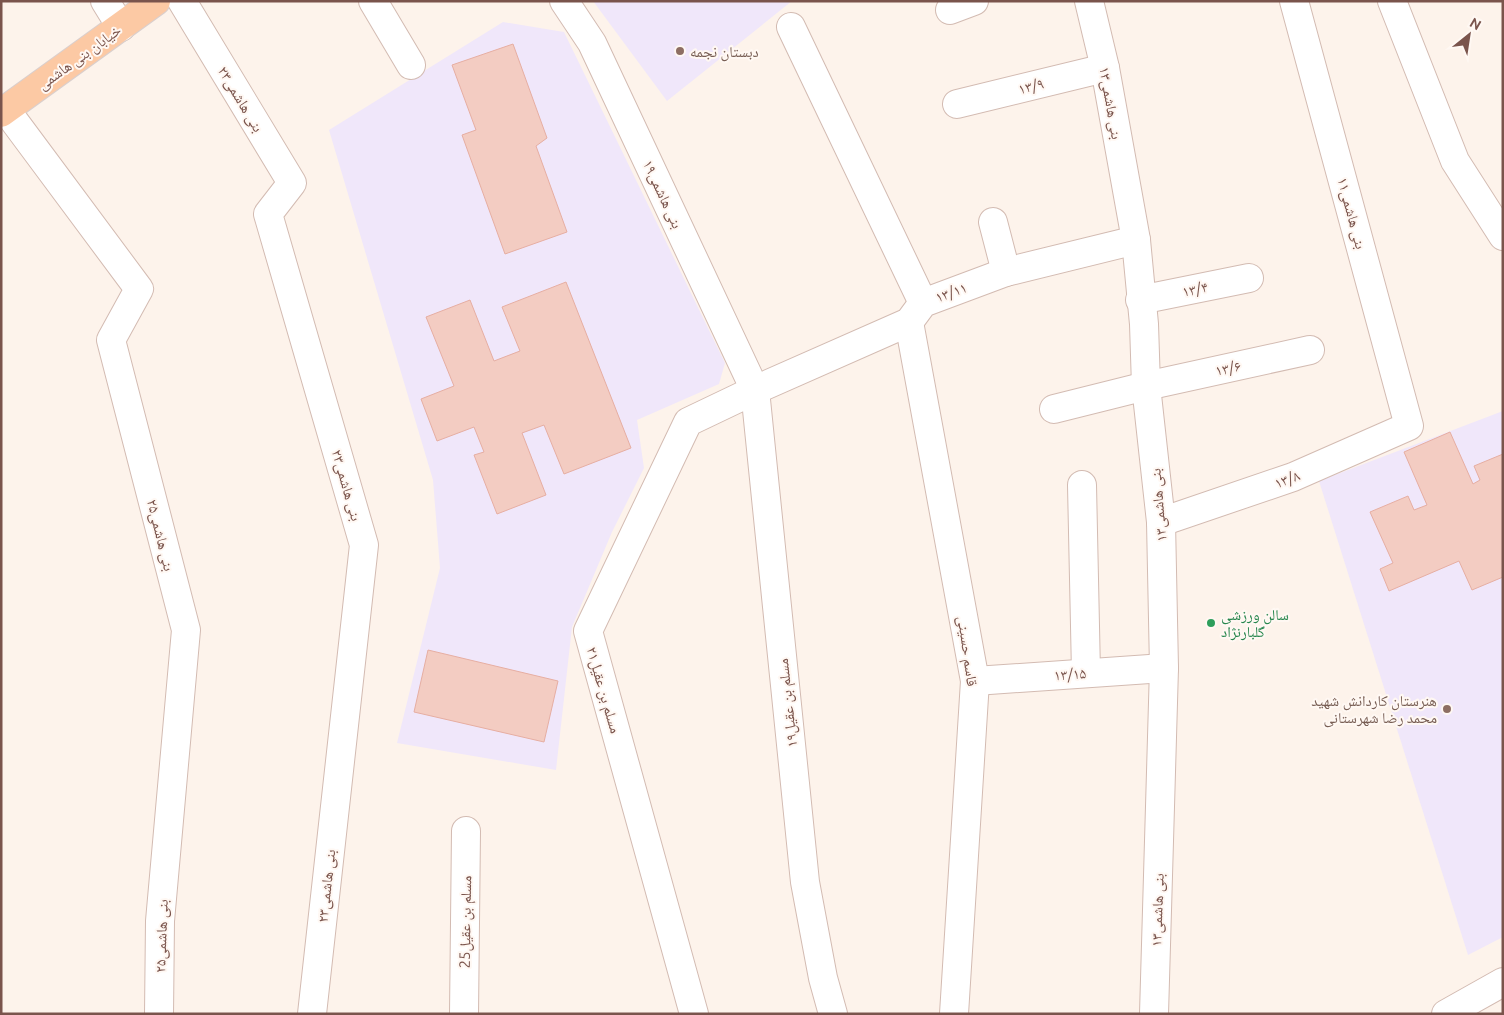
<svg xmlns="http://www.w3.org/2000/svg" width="1504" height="1015" font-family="Ubuntu,'Noto Naskh Arabic',sans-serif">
<rect width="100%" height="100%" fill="#fdf3eb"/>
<g fill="#f0e7fa">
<polygon points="593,1 792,1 667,101"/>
<polygon points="503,22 564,32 725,363 719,384 637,420 644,468 612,532 572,627 556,770 397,743 440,568 433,480 329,130"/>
<polygon points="1503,411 1503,937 1468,955 1319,481"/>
</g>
<g fill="#f3ccc2" stroke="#e6aea2">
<polygon points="513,44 547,138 536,146 567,232 505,254 462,135 476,130 452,65"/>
<polygon points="566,282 631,448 564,474 544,425 522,433 546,495 497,514 474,455 484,452 474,427 437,441 421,399 454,386 426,317 470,300 494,361 520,351 502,307"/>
<polygon points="1450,432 1473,484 1480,480 1474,466 1503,454 1503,577 1472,590 1459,561 1389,591 1380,569 1393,563 1370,512 1408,496 1414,510 1427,505 1404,452"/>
<polygon points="428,650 558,681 544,742 414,712"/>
</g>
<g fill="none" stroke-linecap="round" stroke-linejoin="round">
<g stroke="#d3bbb2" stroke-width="30">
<g id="minor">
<polyline points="105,1 121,27"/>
<polyline points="182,1 292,183 268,214 364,545 312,1014"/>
<polyline points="373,1 411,65"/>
<polyline points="564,1 592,43 755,390 805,882 823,978 833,1014"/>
<polyline points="1089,1 1105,68 1136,240 1144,324 1146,386 1161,522 1164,668 1154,1014"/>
<polyline points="1392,1 1455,161 1503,236"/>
<polyline points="950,10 974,1"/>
<polyline points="791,27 923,303"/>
<polyline points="957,104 1105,68"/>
<polyline points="6,110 139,289 111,340 186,630 160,921 159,1014"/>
<polyline points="993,222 1006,272"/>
<polyline points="1140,300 1249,278"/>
<polyline points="909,322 975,681 954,1014"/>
<polyline points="1054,409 1146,386 1310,350"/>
<polyline points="1082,485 1086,673"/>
<polyline points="1161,522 1293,477 1409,426 1294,1"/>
<polyline points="975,681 1164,668"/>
<polyline points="464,1014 466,831"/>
<polyline points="694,1014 588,631 688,422 755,390 909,322 923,303 1006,272 1136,240"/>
<polyline points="1446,1014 1503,982"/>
</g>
</g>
<g stroke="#dacfcd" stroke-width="30">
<polyline id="major" points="1,113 156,1"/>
</g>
<use href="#minor" stroke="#fff" stroke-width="28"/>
<use href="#major" stroke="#fcc9a4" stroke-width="28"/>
</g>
<g fill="#8d6e63" stroke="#fff8f3" stroke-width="2">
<circle cx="680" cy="51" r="5"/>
<circle cx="1447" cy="709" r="5"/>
</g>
<circle fill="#2e9e5b" stroke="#fff8f3" stroke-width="2" cx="1211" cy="623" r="5"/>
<g text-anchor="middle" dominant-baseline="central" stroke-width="4" stroke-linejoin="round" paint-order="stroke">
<g font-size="15" fill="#785e54" stroke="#fff8f3" text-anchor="start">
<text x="690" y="51">دبستان نجمه</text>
<text x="1437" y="700" text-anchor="end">هنرستان کاردانش شهید<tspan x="1437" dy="17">محمد رضا شهرستانی</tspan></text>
</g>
<g font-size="15" fill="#7a544c" stroke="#fff8f3">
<text transform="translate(79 57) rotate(-36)">خیابان بنی هاشمی</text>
<text transform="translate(1031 86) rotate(-14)">۱۳/۹</text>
<text transform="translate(241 99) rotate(59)">بنی هاشمی۲۳</text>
<text transform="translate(1111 103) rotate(80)">بنی هاشمی۱۳</text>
<text transform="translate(663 194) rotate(65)">بنی هاشمی۱۹</text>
<text transform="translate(1352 213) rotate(75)">بنی هاشمی۱۱</text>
<text transform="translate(1195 289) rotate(-12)">۱۳/۴</text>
<text transform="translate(951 292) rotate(-20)">۱۳/۱۱</text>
<text transform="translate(1228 368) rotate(-12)">۱۳/۶</text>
<text transform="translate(1287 479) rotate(-21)">۱۳/۸</text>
<text transform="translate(347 485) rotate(74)">بنی هاشمی۲۳</text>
<text transform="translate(1158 505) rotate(-95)">بنی هاشمی۱۳</text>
<text transform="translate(161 535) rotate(76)">بنی هاشمی۲۵</text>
<text transform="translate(968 651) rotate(82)">قاسم حسینی</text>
<text transform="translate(1070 674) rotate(-4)">۱۳/۱۵</text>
<text transform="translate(604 690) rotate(74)">مسلم بن عقیل۲۱</text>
<text transform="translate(787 703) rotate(-96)">مسلم بن عقیل۱۹</text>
<text transform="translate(326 886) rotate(-84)">بنی هاشمی۲۳</text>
<text transform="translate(1157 910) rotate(-88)">بنی هاشمی۱۳</text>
<text transform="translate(465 922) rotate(-89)">مسلم بن عقیل25</text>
<text transform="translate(161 936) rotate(-88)">بنی هاشمی۲۵</text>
</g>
<g font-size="15" fill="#27864d" stroke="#fff8f3" text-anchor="start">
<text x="1221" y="614">سالن ورزشی<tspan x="1221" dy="17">گلبارنژاد</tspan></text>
</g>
</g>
<rect width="1504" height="1015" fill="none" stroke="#7a544c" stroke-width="5"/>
<g transform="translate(1469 35) rotate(30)" stroke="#fff8f3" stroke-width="4" paint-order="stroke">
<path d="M0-4L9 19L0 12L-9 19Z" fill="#7a544c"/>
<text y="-8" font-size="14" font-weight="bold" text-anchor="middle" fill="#7a544c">N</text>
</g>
</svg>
